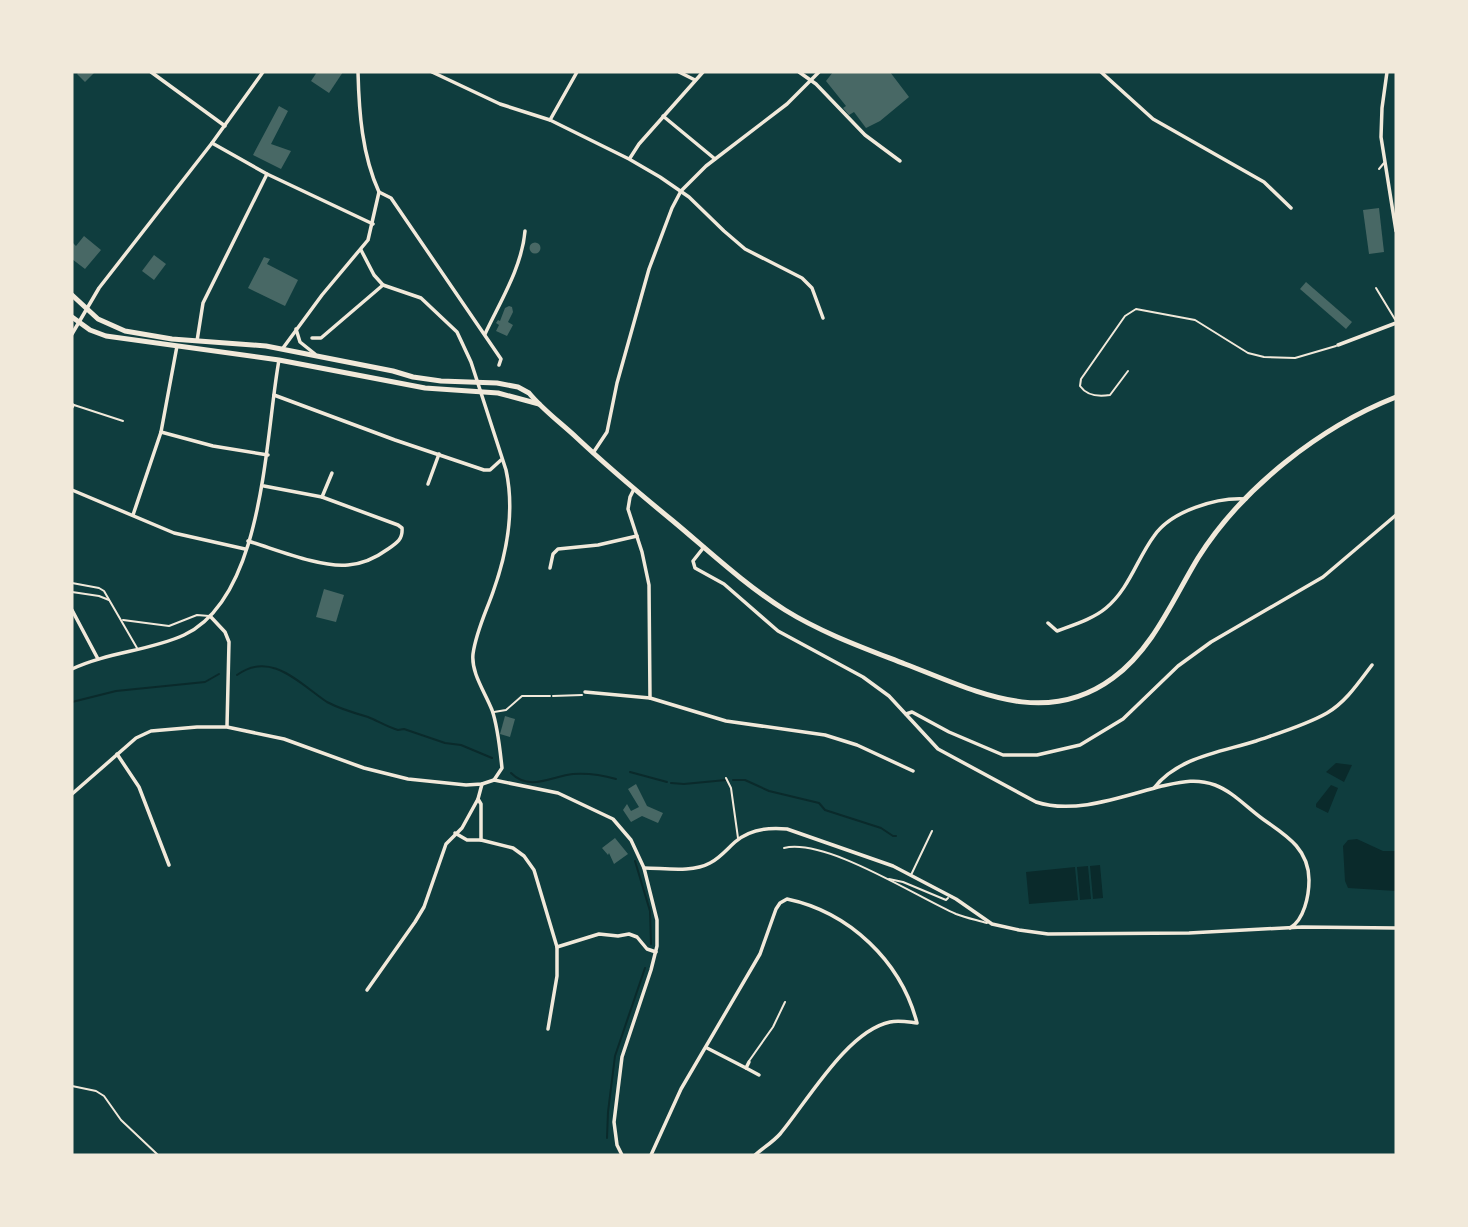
<svg xmlns="http://www.w3.org/2000/svg" width="1468" height="1227" font-family="Signika,sans-serif">
<rect width="100%" height="100%" fill="#0f3d3e"/>
<g fill="#0a2a2b">
<polygon points="1336,763 1352,765 1344,782 1326,772"/>
<polygon points="1331,785 1338,788 1328,813 1316,807 1316,804"/>
<polygon points="1357,839 1383,851 1396,851 1396,891 1348,888 1345,881 1343,846 1348,840"/>
<polygon points="1100,865 1103,898 1093,899 1090,866"/>
<polygon points="1088,866 1091,899 1080,900 1077,867"/>
<polygon points="1075,867 1078,900 1029,904 1026,872"/>
</g>
<g fill="none" stroke-linecap="round" stroke-linejoin="round">
<g stroke="#0a2a2b" stroke-width="2">
<path d="M237,675C271,650 300,684 327,702C340,709 354,713 368,717C378,721 387,727 398,730L404,729L445,743L461,745L492,758"/>
<polyline points="72,702 116,691 205,682 219,674"/>
<polyline points="630,772 667,782"/>
<path d="M511,773C530,792 552,776 573,774C588,773 602,775 616,779"/>
<polyline points="733,780 745,780 769,791 819,803 825,810 881,828 893,836 896,836"/>
<polyline points="671,783 684,784 726,780"/>
<polyline points="635,861 650,911 651,944"/>
<polyline points="607,1138 608,1112 615,1056 645,968"/>
</g>
</g>
<g fill="#486865">
<polygon points="79,72 95,72 85,82 77,74"/>
<polygon points="317,72 343,72 329,93 311,81"/>
<polygon points="833,72 890,72 909,97 880,121 866,128 854,112 849,115 843,108 846,106 826,81"/>
<polygon points="279,106 288,111 271,144 291,151 281,169 253,155"/>
<polygon points="1379,208 1384,252 1369,254 1363,210"/>
<polygon points="84,236 101,250 85,269 72,259 72,245 73,243 76,246"/>
<circle cx="535" cy="248" r="5.5"/>
<polygon points="154,255 166,264 154,280 142,271"/>
<polygon points="264,257 270,259 267,264 298,280 285,306 248,288"/>
<polygon points="1306,282 1352,322 1346,329 1300,289"/>
<polygon points="509,306 512,307 513,312 508,322 513,325 507,336 496,331 499,325 496,323 498,320 500,321 505,308"/>
<polygon points="324,589 344,595 336,622 316,617"/>
<polygon points="505,716 515,719 510,737 500,734"/>
<polygon points="636,784 647,806 663,813 658,823 642,816 631,822 623,810 627,804 631,811 639,807 628,789"/>
<polygon points="615,838 628,854 614,864 609,853 608,855 602,848"/>
</g>
<g fill="none" stroke-linecap="round" stroke-linejoin="round">
<g stroke="#f1e9da" stroke-width="2">
<polyline points="553,696 582,695"/>
<polyline points="72,1086 96,1091 104,1096 121,1120 158,1155"/>
</g>
<g stroke="#f1e9da" stroke-width="2">
<polyline points="1379,169 1384,163"/>
<polyline points="1376,288 1396,321"/>
<path d="M1128,371L1110,395C1098,397 1087,396 1080,386L1081,379L1125,316L1136,309L1195,320L1248,353L1264,357L1295,358L1336,346"/>
<polyline points="74,405 123,421"/>
<polyline points="72,583 99,588 104,591 137,648"/>
<polyline points="72,592 99,596 109,600"/>
<polyline points="123,620 169,626 197,615 209,616"/>
<polyline points="494,712 506,710 522,696 550,696"/>
<polyline points="726,778 731,788 738,838"/>
<path d="M784,848C826,838 915,896 956,914C966,918 977,920 987,923"/>
<polyline points="911,875 932,831"/>
<polyline points="889,879 903,882 946,900 948,898"/>
<polyline points="749,1061 773,1027 785,1002"/>
</g>
<g stroke="#f1e9da" stroke-width="3.5">
<polyline points="151,72 225,126"/>
<path d="M358,72C359,112 362,155 379,192L391,198L501,359L499,365"/>
<polyline points="432,72 500,104 550,120 629,159 660,177 689,197 724,231 745,249 802,278 812,288 823,318"/>
<polyline points="679,72 695,80"/>
<polyline points="799,72 816,84 865,135 900,161"/>
<polyline points="1101,72 1153,119 1264,182 1291,208"/>
<polyline points="1387,72 1382,108 1381,137 1396,231"/>
<polyline points="663,116 715,159"/>
<polyline points="550,120 577,72"/>
<polyline points="212,143 267,174 373,224"/>
<polyline points="630,158 639,144 703,72"/>
<path d="M361,250L374,275L383,285L421,298L457,332L471,362L506,470C515,511 507,553 493,592C486,612 476,632 473,654C471,673 485,692 492,710C498,727 500,750 502,768L494,780"/>
<polyline points="296,329 300,342 315,354"/>
<polyline points="72,334 99,288 212,143 263,72"/>
<path d="M485,334C500,302 522,267 525,231"/>
<polyline points="312,338 321,338 383,285"/>
<polyline points="197,341 203,303 267,174"/>
<polyline points="1338,345 1396,323"/>
<polyline points="283,348 322,295 368,240 379,192"/>
<polyline points="274,395 395,440 484,470 490,470 501,460"/>
<polyline points="72,407 73,405"/>
<polyline points="161,432 213,446 268,455"/>
<polyline points="593,453 607,432 617,383 649,269 672,208 681,191 706,166 787,104 819,72"/>
<polyline points="428,484 439,454"/>
<polyline points="634,489 630,497 628,509 642,552 649,585 650,698 726,721 825,735 857,745 913,771"/>
<polyline points="72,490 174,533 245,549"/>
<polyline points="322,497 332,473"/>
<polyline points="133,515 161,432 177,346"/>
<path d="M248,541C275,549 321,568 348,565C362,564 377,557 388,549C397,543 403,539 402,528L398,525L322,497L264,486"/>
<path d="M704,547L693,561L695,568L724,584L778,631L863,677L889,696L938,749L1036,802C1075,815 1123,796 1162,786C1181,782 1196,778 1215,785C1234,792 1250,811 1267,822C1289,837 1309,851 1309,880C1309,896 1304,920 1290,928"/>
<polyline points="550,568 553,554 558,549 598,545 637,536"/>
<polyline points="72,610 98,659"/>
<polyline points="210,616 225,632 229,642 227,726"/>
<path d="M1048,623L1057,631C1073,625 1093,619 1106,608C1129,589 1137,559 1154,536C1171,511 1217,497 1246,499"/>
<path d="M72,669C108,652 149,651 184,635C265,597 265,436 279,360"/>
<polyline points="585,692 650,698"/>
<polyline points="906,714 912,712 949,732 1003,755 1037,755 1080,745 1123,719 1178,666 1211,642 1323,577 1396,515"/>
<polyline points="117,754 139,787 169,865"/>
<path d="M1154,788C1178,757 1221,752 1256,741C1279,733 1306,725 1327,713C1346,702 1359,682 1372,665"/>
<polyline points="72,794 136,738 151,731 197,727 227,727 284,739 364,768 408,779 466,785 482,784 494,780 558,793 613,819 631,840 644,868 657,920 657,946 651,970 622,1057 614,1122 617,1145 622,1155"/>
<polyline points="455,833 467,840 481,840 481,804 478,799"/>
<polyline points="481,840 513,848 524,856 534,870 557,947 557,976 548,1029"/>
<path d="M644,868C664,868 692,873 710,863C720,858 727,849 735,842C750,829 768,827 787,829L893,866L956,899L992,924L1019,930L1048,934L1189,933L1302,927L1396,928"/>
<polyline points="557,947 599,934 618,936 629,934 637,937 647,949 656,952"/>
<polyline points="367,990 415,922 424,907 446,844 462,828 478,799 482,784"/>
<polyline points="707,1048 746,1068 749,1062"/>
<polyline points="746,1068 759,1075"/>
<path d="M651,1155L681,1089L760,954L776,909L780,903L787,899C849,912 901,961 917,1023C908,1022 899,1020 890,1022C847,1031 807,1102 780,1134C773,1142 763,1148 755,1155"/>
</g>
<g stroke="#f1e9da" stroke-width="5">
<path d="M72,295L98,319L125,331L172,339L266,346L393,371L413,377L441,381L497,383L518,387L529,393C543,410 561,423 577,438C608,467 640,494 673,521C709,551 745,585 785,610C822,633 864,648 905,664C974,690 1044,729 1113,678C1153,649 1173,599 1198,558C1242,488 1320,427 1396,397"/>
<polyline points="72,317 90,330 106,336 279,360 425,388 498,393 539,404"/>
</g>
</g>
<rect width="1468" height="1227" fill="none" stroke="#f1e9da" stroke-width="147"/>
</svg>
